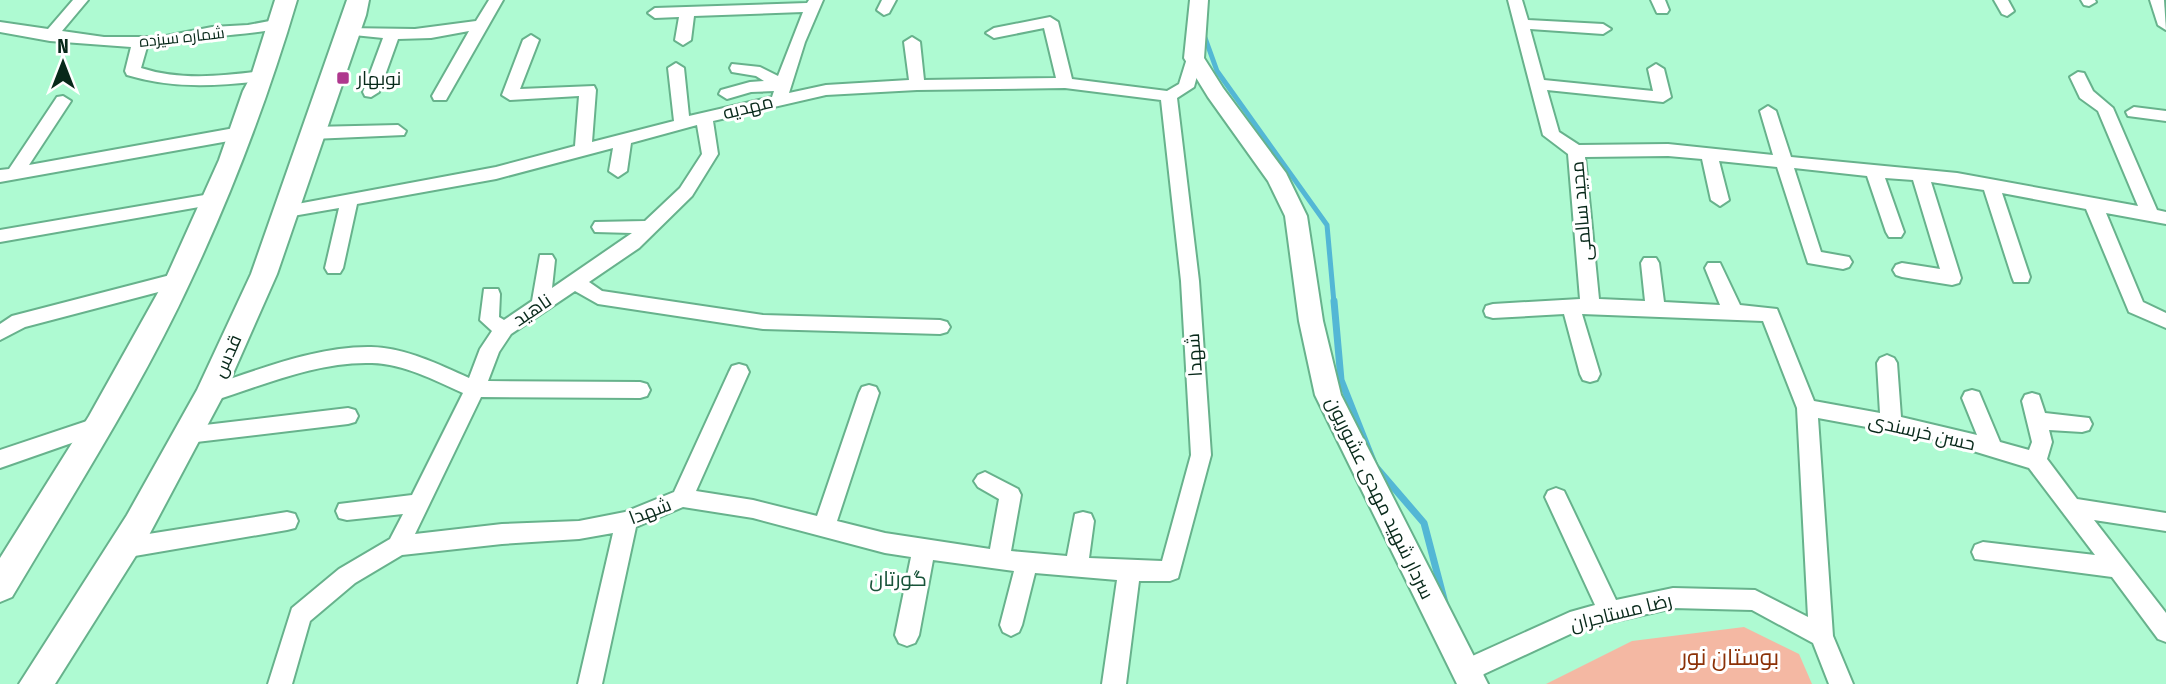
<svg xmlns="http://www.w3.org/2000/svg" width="2166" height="684" font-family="'Fira Sans Condensed',Cairo,sans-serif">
<rect width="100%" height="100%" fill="#aefad2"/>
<polygon fill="#f4b8a3" points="1744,627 1799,654 1812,684 1546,684 1632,641"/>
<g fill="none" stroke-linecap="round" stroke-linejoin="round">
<polyline stroke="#53b7d5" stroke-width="5" points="1204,35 1217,71 1327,225 1334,303"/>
<polyline stroke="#53b7d5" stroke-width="7" points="1334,301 1341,380 1375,466 1424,523 1445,603"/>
<g stroke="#67b28c" stroke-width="4">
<g id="minor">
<path d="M73,0H88L62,31L104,37H161L212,27L248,25L280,19L288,24L285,27C261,33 238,34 213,37C191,39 169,47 147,47L141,68C181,81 223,76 263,71L271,76L263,81C216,86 173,89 127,75L125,71L131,47L50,41L0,32V22L48,29Z"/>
<polygon points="489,0 503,0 446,100 434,100 432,96 469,31 431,38 398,39 379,92 371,97 365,96 363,92 383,38 344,34 341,31 344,28 415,29 476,21"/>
<path d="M809,0H823L805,42L789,93L826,85L909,80L904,42L912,37L920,42L924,80L1056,78L1044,28L994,38L986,33L994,28L1050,17L1058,22L1072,79L1167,91L1179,84L1188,55H1200L1202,58L1194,87L1177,98L1199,281L1211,455L1178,578L1170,581H1139L1126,684H1102L1117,580L1035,573L1022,625L1019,632L1011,636L1003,632L1000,625L1014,571L933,560L919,635L915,643L907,646L899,643L895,635L911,557L885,553L753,518L683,507L636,527L602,684H578L613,533L579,539L502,544L402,555L355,583L310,621L292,684H268L292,608L339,569L390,539L403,514L347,520L339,518L336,511L339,504L412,495L463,393C434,380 404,364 372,363C317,361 261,386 210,402L203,400L200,394L203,388C256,371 315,346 371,347C406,348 438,364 469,378L480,349L492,331L480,320L484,289H498L500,294L499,317L504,320L532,301L540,255H552L555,260L552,288L632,233L595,232L592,227L595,222L645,221L680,188L702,154L697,125L631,143L627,171L618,177L609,171L613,148L496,179L357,204L343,268L340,273H328L325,268L339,208L287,217L281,215L278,211L281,207L496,167L575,146L579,96L510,100L502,95L523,40L531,35L539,40L520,89L594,86L596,90L592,142L674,121L668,68L676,63L684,68L689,116L772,97L774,91L751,92L727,99L719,94L721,90L750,82L764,81L756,76L732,72L730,68L732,64L760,67L778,76L803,12L694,16L691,40L683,45L675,40L679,17L655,18L648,13L655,8L807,3ZM1065,88L1161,100L1181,281L1191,455L1162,561L1089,558L1094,521L1091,514L1083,512L1075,514L1067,556L1011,551L1021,495L1018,489L985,472L978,475L974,481L978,487L999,499L990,549L885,533L837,521L879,393L876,387L869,385L862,387L859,393L817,516L753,500L696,491L749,372L746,366L739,364L732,366L729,372L674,492L625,512L579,521L502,524L415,534L481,397L640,398L647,396L650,390L647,384L640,382L488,381L499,352L511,334L575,291L598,304L763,329L940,334L947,332L950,327L947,322L940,320L763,315L602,291L589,282L639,248L692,196L718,154L713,121L826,95L917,90Z"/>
<polygon points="882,0 896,0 889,13 884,15 877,10"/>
<polygon points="1508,0 1522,0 1528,20 1603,24 1611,29 1603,34 1530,29 1544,80 1653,91 1648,69 1656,64 1664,69 1671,97 1663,102 1547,90 1559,132 1579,145 1668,144 1773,155 1760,111 1768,106 1776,111 1791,157 1957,173 2138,206 2098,111 2080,98 2070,77 2078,72 2084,73 2093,91 2113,108 2157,210 2166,212 2166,224 2106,213 2143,302 2166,313 2166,328 2129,312 2086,209 2002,193 2030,277 2028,282 2014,282 2012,277 1984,190 1931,182 1961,278 1959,283 1952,285 1902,277 1896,275 1893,270 1896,265 1902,263 1940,269 1913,180 1885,178 1904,232 1901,237 1889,237 1886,232 1867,176 1794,168 1821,252 1849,257 1852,262 1849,267 1843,269 1808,263 1777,167 1719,161 1729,200 1720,206 1711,200 1702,159 1668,156 1585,157 1599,299 1645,301 1641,263 1644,258 1656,258 1659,263 1664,302 1720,305 1705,268 1708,263 1720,263 1740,305 1777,309 1814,401 1880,413 1877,363 1880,358 1887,355 1894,358 1897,363 1901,417 1977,435 1962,398 1965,392 1972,390 1979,392 2000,442 2029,450 2032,442 2022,401 2025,395 2032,393 2039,395 2045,413 2089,418 2092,424 2089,430 2082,432 2049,430 2052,442 2047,459 2077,499 2166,513 2166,531 2094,520 2166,613 2166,642 2158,639 2112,577 1975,559 1972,552 1975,545 1983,542 2095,555 2029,468 1937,440 1818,418 1833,636 1853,684 1829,684 1813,643 1752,610 1673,608 1581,629 1484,674 1475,683 1459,683 1455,675 1468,658 1570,612 1595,605 1545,497 1548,491 1556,488 1564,491 1616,600 1673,588 1755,590 1808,617 1797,408 1763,321 1582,314 1600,374 1597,380 1590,382 1583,380 1580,374 1564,314 1493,318 1486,316 1484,311 1486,306 1493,304 1580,299 1568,154 1543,135"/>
<polygon points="1651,0 1665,0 1669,10 1667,13 1657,13"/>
<polygon points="1994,0 2008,0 2014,11 2007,16 2002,14"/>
<polygon points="2081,0 2095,0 2096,2 2089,6 2084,5"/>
<polygon points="2150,0 2164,0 2166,30 2158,25"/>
<polygon points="63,96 71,101 29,165 240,127 248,133 240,139 0,182 0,170 9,169 57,97"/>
<polygon points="2134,107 2166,111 2166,121 2128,116 2126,112"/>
<polygon points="398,125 406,131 404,135 312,139 304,133 312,127"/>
<polygon points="216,193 225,199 222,203 0,242 0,230"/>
<polygon points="178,273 185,275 187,280 185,285 25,327 0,340 0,324 12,316"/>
<polygon points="348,408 355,410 358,416 355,422 348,424 188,443 181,441 178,435 181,429 188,427"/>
<polygon points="99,417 106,419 109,425 106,431 0,468 0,450"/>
<polygon points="287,512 295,514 298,521 295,528 287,530 123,558 115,555 112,548 115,541 123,538"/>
</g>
</g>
<g stroke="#67b28c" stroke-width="4">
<polygon id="tertiary" points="1190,0 1208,0 1204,58 1223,88 1286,173 1307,216 1323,321 1341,395 1488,684 1457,684 1315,395 1299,321 1285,216 1268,181 1208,97 1184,58"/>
</g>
<g stroke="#67b28c" stroke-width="4">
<g id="secondary">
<path d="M275,0H297C269,95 234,188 192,278C142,387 73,494 12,597L0,602V558L89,416L165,280L219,160L243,91L251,76Z"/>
<polygon points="347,0 369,0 366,15 277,274 224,394 149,535 55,684 19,684 127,515 197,390 251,274"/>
</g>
</g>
<use href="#minor" fill="#fff" fill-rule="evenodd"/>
<use href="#tertiary" fill="#fff" fill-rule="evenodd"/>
<use href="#secondary" fill="#fff" fill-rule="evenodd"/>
</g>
<rect fill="#af388e" stroke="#fff" stroke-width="2.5" x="336" y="71" width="14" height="14" rx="3.5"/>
<g text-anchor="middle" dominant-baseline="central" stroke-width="6" stroke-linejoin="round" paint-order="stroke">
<g font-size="16" fill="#08291a" stroke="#fff">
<text transform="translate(182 37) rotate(-6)">شماره سیزده</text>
</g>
<g font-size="19" fill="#08291a" stroke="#fff" text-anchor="start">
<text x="357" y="78">نوبهار</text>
</g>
<g font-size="19" fill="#08291a" stroke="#fff">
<text transform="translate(748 107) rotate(-14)">مهدیه</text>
<text transform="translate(1581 211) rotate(-95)">مجید سالمی</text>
<text transform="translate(532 310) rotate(-34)">ناهید</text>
<text transform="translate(1194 355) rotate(-94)">شهدا</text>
<text transform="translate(227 356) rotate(-66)">قدس</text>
<text transform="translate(1922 432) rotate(13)">حسن خرسندی</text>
<text transform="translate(1380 498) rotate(64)">سردار شهید مهدی عشوریون</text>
<text transform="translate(650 511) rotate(-21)">شهدا</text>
<text transform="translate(1621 612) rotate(-14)">رضا مستاجران</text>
</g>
<g font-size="21" fill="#185339" stroke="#fff">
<text x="898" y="579">گورتان</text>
</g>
<g font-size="23" fill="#8b3107" stroke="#fff">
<text x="1730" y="657">بوستان نور</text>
</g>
</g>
<g transform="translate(63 63)" stroke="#ffffff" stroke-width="5" paint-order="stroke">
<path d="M0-5L12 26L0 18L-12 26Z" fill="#08291a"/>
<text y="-10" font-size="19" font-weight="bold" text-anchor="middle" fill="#08291a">N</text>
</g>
</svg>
